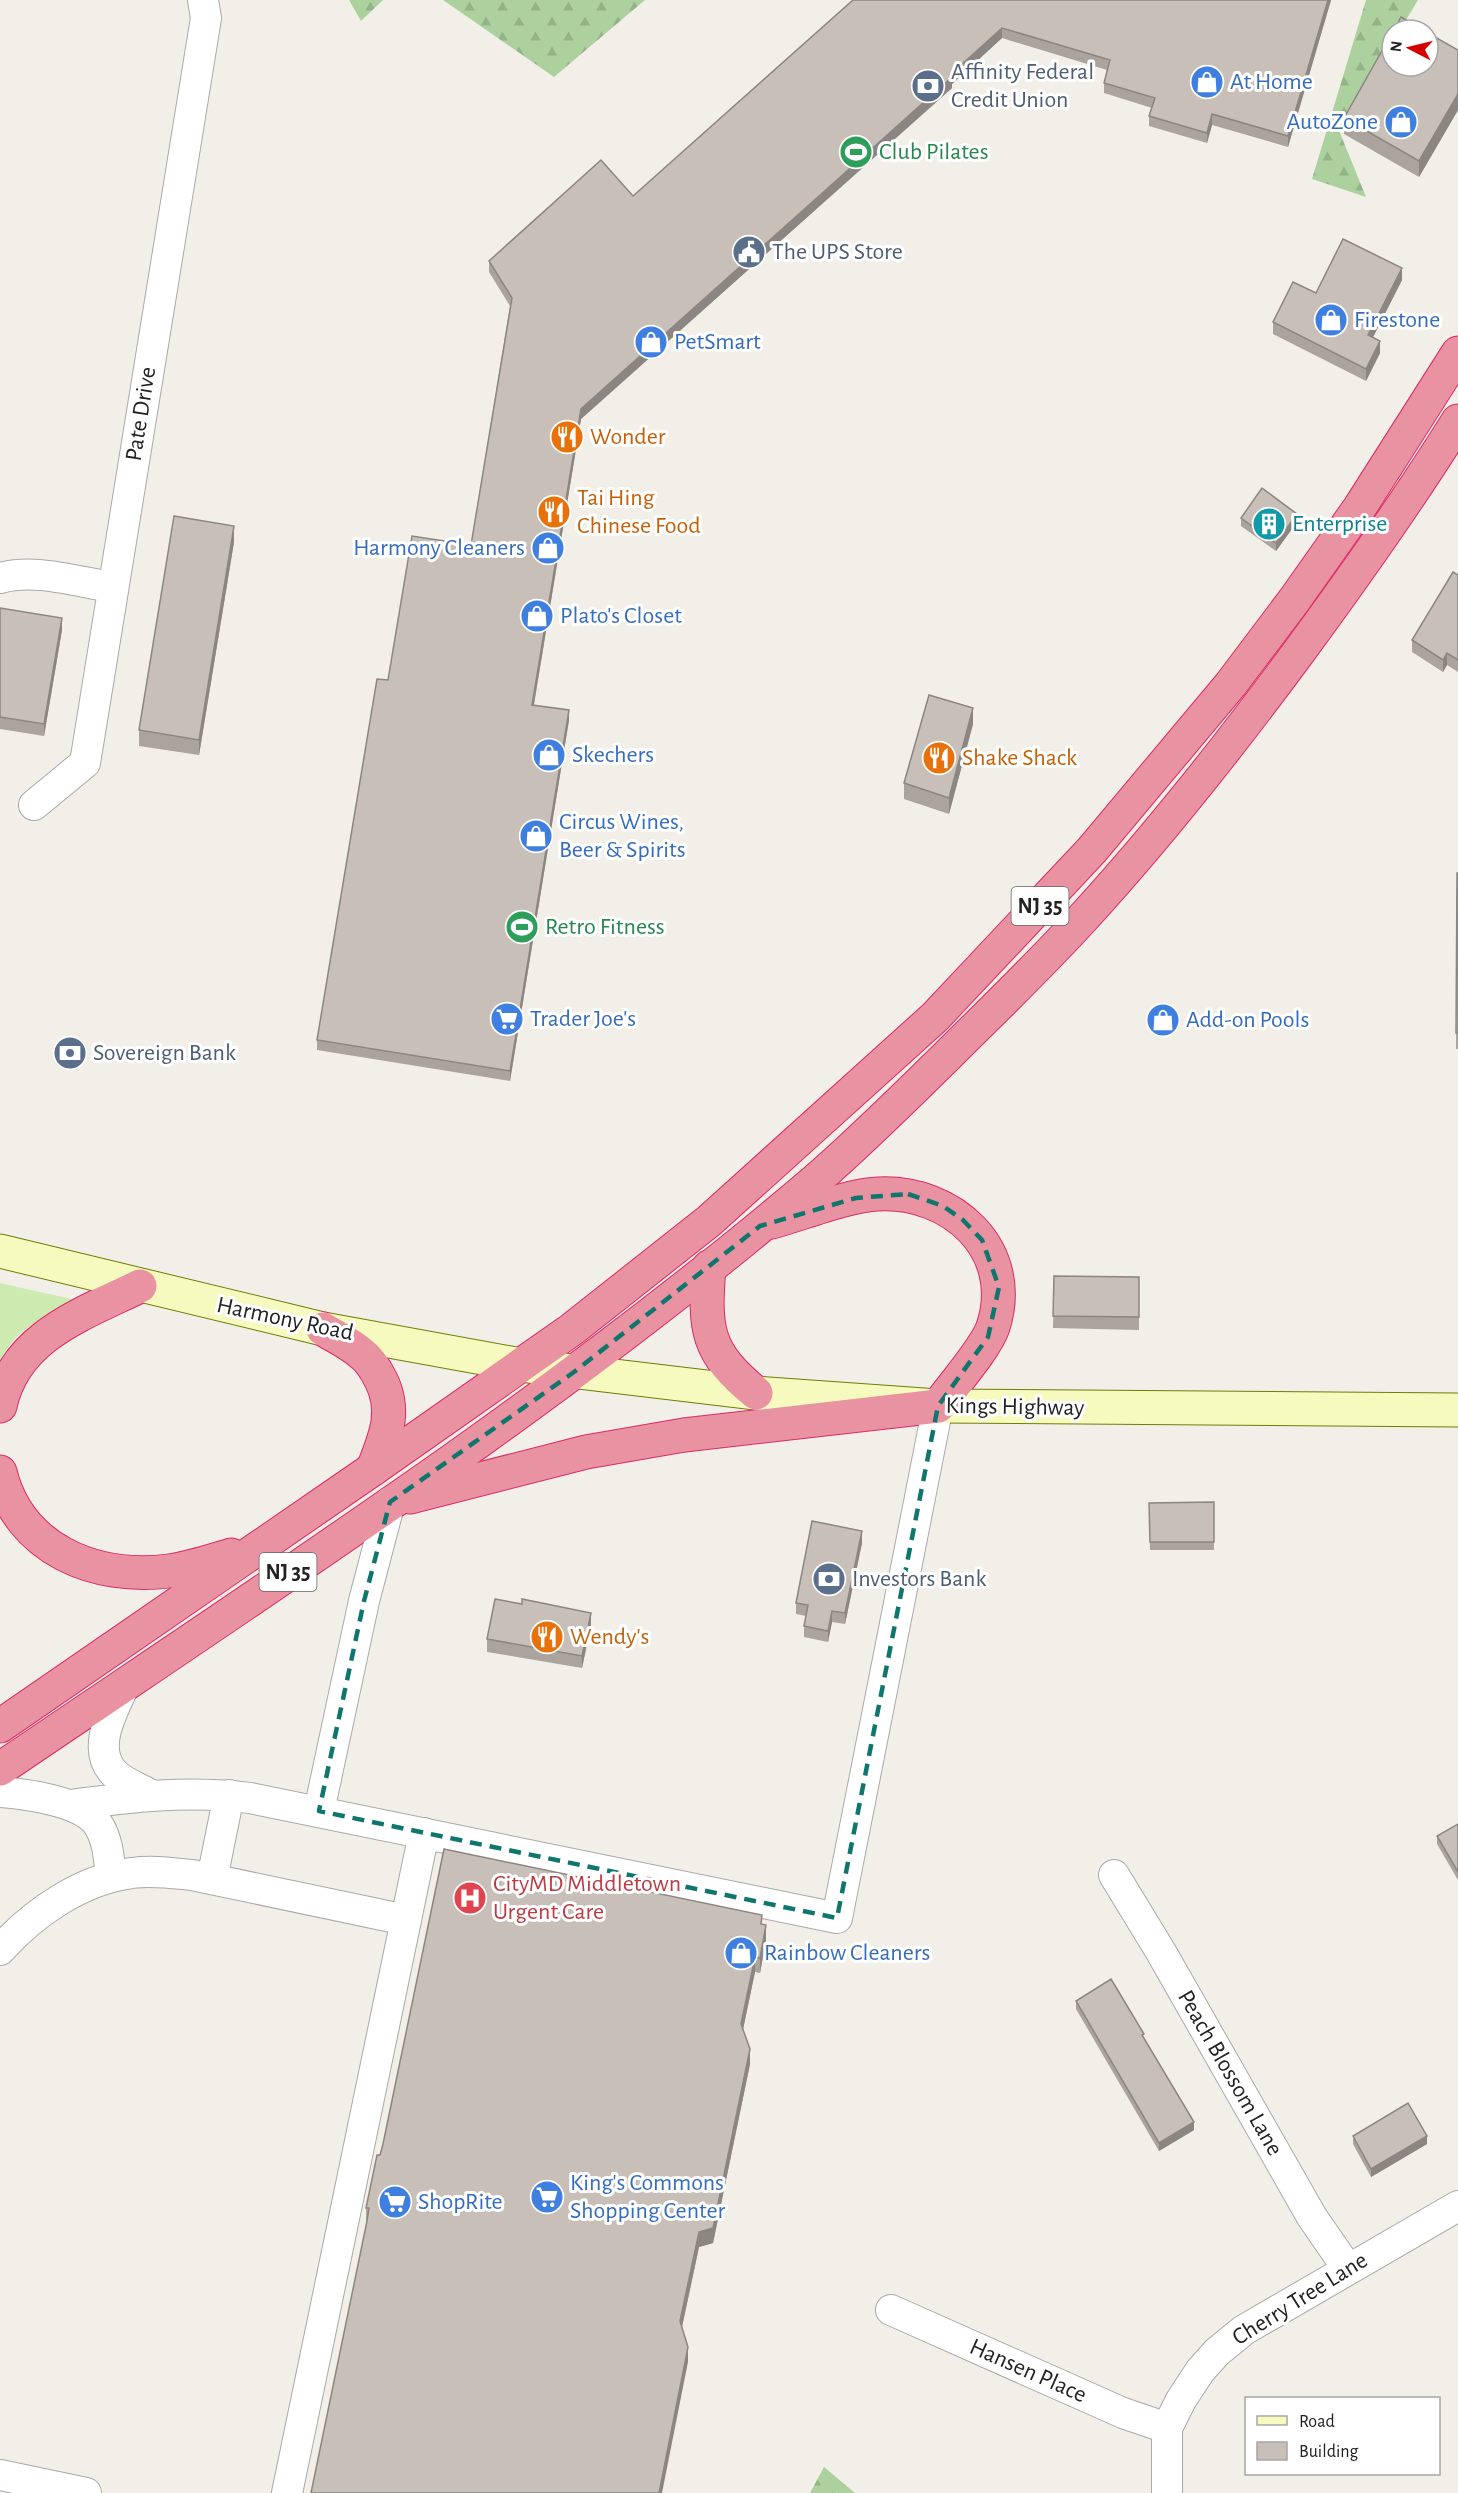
<svg xmlns="http://www.w3.org/2000/svg" width="1458" height="2493" font-family="'Alegreya Sans',sans-serif">
<defs>
<pattern id="forest-firs" width="22" height="20" patternUnits="userSpaceOnUse" patternTransform="scale(1.5)"><rect width="22" height="20" fill="#add19e"/><path d="M5 1l3.5 6h-7zM16 11l3.5 6h-7z" fill="#95b388"/></pattern>
</defs>
<rect width="100%" height="100%" fill="#f2efe9"/>
<path fill="#cdebb0" d="M0,1283L76,1300C41,1320 22,1323 0,1360Z"/>
<g fill="url(#forest-firs)">
<polygon points="349,0 383,0 361,21"/>
<polygon points="443,0 645,0 554,77"/>
<polygon points="1366,0 1418,0 1400,30 1392,30 1392,44 1340,133 1366,197 1312,179"/>
<polygon points="824,2467 855,2493 810,2493"/>
</g>
<g fill="none" stroke-linecap="round" stroke-linejoin="round">
<g stroke="#a9a9a9" stroke-width="32">
<g id="street">
<path d="M0,578C35,568 77,582 113,587"/>
<polyline points="34,805 85,763 206,18 203,0"/>
<path d="M125,1684C114,1709 90,1748 114,1773C124,1783 139,1788 151,1795"/>
<path d="M0,1792C26,1794 80,1801 97,1823C108,1838 109,1859 111,1877"/>
<path d="M70,1805C130,1797 188,1790 250,1798L837,1918L938,1406"/>
<polyline points="319,1811 364,1601 390,1502"/>
<polyline points="1114,1875 1161,1952 1312,2217 1348,2269"/>
<polyline points="212,1879 229,1795"/>
<path d="M0,1950C33,1913 82,1879 132,1873C152,1870 172,1873 192,1875L406,1920"/>
<polyline points="891,2310 1123,2413 1167,2428"/>
<polyline points="0,2475 86,2493"/>
<polyline points="287,2493 424,1833"/>
<polyline points="1167,2493 1167,2428 1181,2400 1200,2371 1217,2352 1244,2330 1458,2206"/>
</g>
</g>
<g stroke="#707d05" stroke-width="35">
<polyline id="secondary" points="0,1251 323,1329 521,1365 756,1393 938,1406 1458,1410"/>
</g>
<g stroke="#dc2a67" stroke-width="35">
<g id="highway">
<path d="M709,1267C704,1330 706,1352 756,1393"/>
<path d="M323,1329C336,1337 351,1344 362,1354C371,1361 376,1370 381,1380C397,1412 385,1438 373,1469"/>
<path d="M0,1406C15,1336 83,1314 140,1286"/>
<path d="M0,1472C19,1550 95,1580 169,1571C190,1568 211,1561 231,1555"/>
<path d="M410,1497L586,1452L684,1435L938,1406C952,1386 986,1348 993,1327C1018,1250 952,1190 878,1194C849,1195 801,1214 772,1222"/>
<polyline points="0,1726 373,1469 571,1330 709,1221 935,1017 1092,850 1231,684 1295,599 1360,507 1458,353"/>
<path d="M0,1769C277,1581 561,1398 816,1180C862,1140 905,1097 948,1055C993,1010 1039,966 1082,919C1159,835 1230,745 1298,653C1354,577 1408,501 1458,421"/>
</g>
</g>
<use href="#street" stroke="#fff" stroke-width="30"/>
<use href="#secondary" stroke="#f7fabf" stroke-width="33"/>
<use href="#highway" stroke="#e892a2" stroke-width="33"/>
</g>
<g fill="#aba49e">
<polygon points="853,0 1331,0 1288,147 1212,125 1207,143 1149,126 1149,116 1152,108 1104,93 1104,83 1107,70 1002,38 952,84 952,88 581,419 534,705 569,720 510,1081 317,1050 317,1040 388,680 471,545 510,306 489,272 489,261 633,196"/>
<polygon points="1458,50 1458,110 1419,177 1344,134 1344,118"/>
<polygon points="1402,280 1373,337 1380,353 1366,381 1273,334 1273,322"/>
<polygon points="1241,518 1297,522 1276,551 1241,526"/>
<polygon points="234,542 199,755 139,746 139,730"/>
<polygon points="1458,575 1458,672 1447,665 1443,672 1412,652 1412,640"/>
<polygon points="0,608 62,630 44,736 0,729"/>
<polygon points="973,724 949,814 904,799 904,783"/>
<polygon points="1457,873 1458,873 1458,1049 1456,1049"/>
<polygon points="1054,1276 1139,1277 1139,1330 1053,1328"/>
<polygon points="1214,1502 1214,1550 1150,1550 1149,1503"/>
<polygon points="862,1543 845,1624 832,1622 828,1642 804,1637 804,1626 806,1616 796,1614 796,1603"/>
<polygon points="522,1604 591,1625 582,1668 487,1652 487,1639"/>
<polygon points="1458,1824 1458,1880 1437,1844 1437,1836"/>
<polygon points="762,1924 766,1940 760,1973 755,1972 743,2029 750,2064 713,2243 699,2247 682,2327 688,2362 366,2223 366,2208"/>
<polygon points="1076,2001 1144,2038 1194,2130 1159,2151 1076,2009"/>
<polygon points="1353,2136 1427,2144 1371,2177 1353,2144"/>
</g>
<g fill="#8b8681">
<polygon points="1328,0 1331,0 1288,147 1288,136"/>
<polygon points="1002,28 1002,38 952,84 952,88 581,419 532,715 532,705 581,409"/>
<polygon points="1458,94 1458,110 1419,177 1419,161"/>
<polygon points="1212,114 1212,125 1207,143 1207,133"/>
<polygon points="1402,268 1402,280 1368,347 1368,335"/>
<polygon points="1380,341 1380,353 1366,381 1366,369"/>
<polygon points="1297,514 1297,522 1276,551 1276,543"/>
<polygon points="234,526 234,542 199,755 199,740"/>
<polygon points="62,618 62,630 44,736 44,724"/>
<polygon points="1447,653 1447,665 1443,672 1443,660"/>
<polygon points="973,708 973,724 949,814 949,798"/>
<polygon points="569,710 569,720 510,1081 510,1071"/>
<polygon points="862,1531 862,1543 845,1624 845,1613"/>
<polygon points="832,1611 832,1622 828,1642 828,1631"/>
<polygon points="591,1613 591,1625 582,1668 582,1656"/>
<polygon points="766,1925 766,1940 760,1973 760,1958"/>
<polygon points="755,1957 755,1972 741,2039 741,2024"/>
<polygon points="750,2049 750,2064 713,2243 699,2247 680,2336 680,2321 699,2232"/>
<polygon points="1194,2122 1194,2130 1159,2151 1159,2143"/>
<polygon points="1427,2136 1427,2144 1371,2177 1371,2169"/>
<polygon points="688,2347 688,2362 662,2493 659,2493"/>
</g>
<g fill="#c7bfb8" stroke="#8b8681" stroke-width="1.5">
<polygon points="853,0 1328,0 1288,136 1212,114 1207,133 1149,116 1155,98 1104,83 1110,60 1002,28 950,75 952,77 581,409 532,705 569,710 510,1071 317,1040 377,679 388,680 412,536 471,545 512,298 489,261 601,160 633,196"/>
<polygon points="1401,17 1423,30 1394,30"/>
<polygon points="1392,33 1392,66 1428,66 1428,33 1458,50 1458,94 1419,161 1344,118"/>
<polygon points="1343,239 1402,268 1368,335 1380,341 1366,369 1273,322 1293,282 1316,293"/>
<polygon points="1262,488 1297,514 1276,543 1241,518"/>
<polygon points="174,516 234,526 199,740 139,730"/>
<polygon points="1453,572 1458,575 1458,660 1447,653 1443,660 1412,640"/>
<polygon points="0,608 62,618 44,724 0,717"/>
<polygon points="929,695 973,708 949,798 904,783"/>
<polygon points="1457,873 1458,873 1458,1033 1456,1033"/>
<polygon points="1054,1276 1139,1277 1139,1317 1053,1316"/>
<polygon points="1214,1502 1214,1542 1150,1542 1149,1503"/>
<polygon points="812,1521 862,1531 845,1613 832,1611 828,1631 804,1626 808,1605 796,1603"/>
<polygon points="495,1599 522,1604 522,1599 591,1613 582,1656 487,1639"/>
<polygon points="1458,1824 1458,1872 1437,1836"/>
<polygon points="444,1849 762,1915 761,1924 766,1925 760,1958 755,1957 741,2024 750,2049 713,2228 699,2232 680,2321 688,2347 659,2493 311,2493 367,2221 369,2208 366,2208 377,2155 380,2155 383,2144"/>
<polygon points="1111,1979 1144,2034 1142,2035 1194,2122 1159,2143 1076,2001"/>
<polygon points="1408,2103 1427,2136 1371,2169 1353,2136"/>
</g>
<path fill="none" stroke="#0f766e" stroke-width="4.5" stroke-dasharray="12 8" stroke-linejoin="round" d="M908,1194L943,1206L963,1220L982,1240L999,1287L988,1337L938,1406L837,1918L319,1811L364,1601L390,1502L574,1372L760,1226L856,1198Z"/>
<defs>
<g id="shop-disc" transform="scale(1.725)"><circle r="9.5" fill="#3f7fe0" stroke="#fff"/><path d="M-5-2.5h2.3a2.7 3.5 0 0 1 5.4 0H5L5.5 6h-11ZM-1.5-2.5h3a1.5 2.3 0 0 0-3 0Z" fill="#fff"/></g>
<g id="bank-disc" transform="scale(1.725)"><circle r="9.5" fill="#5c6f8a" stroke="#fff"/><path d="M-6-4H6V4H-6ZM0-2.3a2.3 2.3 0 1 0 0 4.6a2.3 2.3 0 1 0 0-4.6Z" fill="#fff"/></g>
<g id="stadium-disc" transform="scale(1.725)"><circle r="9.5" fill="#2e9e5b" stroke="#fff"/><path d="M0-5a6.5 5 0 1 0 0 10a6.5 5 0 1 0 0-10ZM-3.5-1.8h7v3.6h-7Z" fill="#fff"/></g>
<g id="civic-disc" transform="scale(1.725)"><circle r="9.5" fill="#5c6f8a" stroke="#fff"/><path d="M-.6-6.5H3V-4.5H.6V-3L4-1V1h2V6H-6V1h2V-1L-.6-3ZM-1.2 2.5V6h2.4V2.5Z" fill="#fff"/></g>
<g id="restaurant-disc" transform="scale(1.725)"><circle r="9.5" fill="#e8710a" stroke="#fff"/><path d="M-5-6h1v4h1v-4h1v4h1v-4h1v5L-1.5 .5V6h-2V.5L-5-1ZM5-6V6H3V1.5H1.5Q1.5-4 5-6Z" fill="#fff"/></g>
<g id="building-disc" transform="scale(1.725)"><circle r="9.5" fill="#0f9aa8" stroke="#fff"/><path d="M-4-6H4V6H1V3H-1V6H-4ZM-2.5-4.3h1.7v1.8h-1.7ZM.8-4.3h1.7v1.8H.8ZM-2.5-1h1.7V.8h-1.7ZM.8-1h1.7V.8H.8Z" fill="#fff"/></g>
<g id="supermarket-disc" transform="scale(1.725)"><circle r="9.5" fill="#3f7fe0" stroke="#fff"/><path d="M-6-5.5h2.5l.6 2H6L4.5 2H-2.5L-4.4-4H-6ZM-1.5 3.2a1.3 1.3 0 1 0 .1 0ZM3 3.2a1.3 1.3 0 1 0 .1 0Z" fill="#fff"/></g>
<g id="hospital-disc" transform="scale(1.725)"><circle r="9.5" fill="#e0444e" stroke="#fff"/><path d="M-5-5h3v3.5h4V-5h3V5h-3V1.5h-4V5h-3Z" fill="#fff"/></g>
</defs>
<g fill-rule="evenodd">
<use href="#shop-disc" x="1207" y="82"/>
<use href="#bank-disc" x="928" y="86"/>
<use href="#shop-disc" x="1401" y="122"/>
<use href="#stadium-disc" x="856" y="152"/>
<use href="#civic-disc" x="749" y="252"/>
<use href="#shop-disc" x="1331" y="320"/>
<use href="#shop-disc" x="651" y="342"/>
<use href="#restaurant-disc" x="567" y="437"/>
<use href="#restaurant-disc" x="554" y="512"/>
<use href="#building-disc" x="1269" y="524"/>
<use href="#shop-disc" x="548" y="548"/>
<use href="#shop-disc" x="537" y="616"/>
<use href="#shop-disc" x="549" y="755"/>
<use href="#restaurant-disc" x="939" y="758"/>
<use href="#shop-disc" x="536" y="836"/>
<use href="#stadium-disc" x="522" y="927"/>
<use href="#supermarket-disc" x="507" y="1019"/>
<use href="#shop-disc" x="1163" y="1020"/>
<use href="#bank-disc" x="70" y="1053"/>
<use href="#bank-disc" x="829" y="1579"/>
<use href="#restaurant-disc" x="547" y="1637"/>
<use href="#hospital-disc" x="470" y="1898"/>
<use href="#shop-disc" x="741" y="1953"/>
<use href="#supermarket-disc" x="547" y="2197"/>
<use href="#supermarket-disc" x="395" y="2202"/>
</g>
<g text-anchor="middle" dominant-baseline="central" stroke-width="6" stroke-linejoin="round" paint-order="stroke">
<g fill="#fff" stroke="#646464" stroke-width="1.5">
<rect x="1011.5" y="887" width="57" height="38" rx="4.5"/>
<rect x="259.5" y="1553" width="57" height="38" rx="4.5"/>
</g>
<g font-size="22" font-weight="bold" fill="#222">
<text x="1040" y="906">NJ 35</text>
<text x="288" y="1572">NJ 35</text>
</g>
<g font-size="24" fill="#4e5e75" stroke="#fff" text-anchor="start">
<text x="951" y="72">Affinity Federal<tspan x="951" dy="28">Credit Union</tspan></text>
<text x="772" y="252">The UPS Store</text>
<text x="93" y="1053">Sovereign Bank</text>
<text x="852" y="1579">Investors Bank</text>
</g>
<g font-size="24" fill="#366cbe" stroke="#fff" text-anchor="start">
<text x="1230" y="82">At Home</text>
<text x="1378" y="122" text-anchor="end">AutoZone</text>
<text x="1354" y="320">Firestone</text>
<text x="674" y="342">PetSmart</text>
<text x="525" y="548" text-anchor="end">Harmony Cleaners</text>
<text x="560" y="616">Plato's Closet</text>
<text x="572" y="755">Skechers</text>
<text x="559" y="822">Circus Wines,<tspan x="559" dy="28">Beer &amp; Spirits</tspan></text>
<text x="530" y="1019">Trader Joe's</text>
<text x="1186" y="1020">Add-on Pools</text>
<text x="764" y="1953">Rainbow Cleaners</text>
<text x="570" y="2183">King's Commons<tspan x="570" dy="28">Shopping Center</tspan></text>
<text x="418" y="2202">ShopRite</text>
</g>
<g font-size="24" fill="#27864d" stroke="#fff" text-anchor="start">
<text x="879" y="152">Club Pilates</text>
<text x="545" y="927">Retro Fitness</text>
</g>
<g font-size="24" fill="#222" stroke="#fff">
<text transform="translate(141 414) rotate(-81)">Pate Drive</text>
<text transform="translate(285 1319) rotate(12)">Harmony Road</text>
<text transform="translate(1015 1407) rotate(1)">Kings Highway</text>
<text transform="translate(1230 2073) rotate(60)">Peach Blossom Lane</text>
<text transform="translate(1300 2299) rotate(-32)">Cherry Tree Lane</text>
<text transform="translate(1028 2371) rotate(24)">Hansen Place</text>
</g>
<g font-size="24" fill="#c56008" stroke="#fff" text-anchor="start">
<text x="590" y="437">Wonder</text>
<text x="577" y="498">Tai Hing<tspan x="577" dy="28">Chinese Food</tspan></text>
<text x="962" y="758">Shake Shack</text>
<text x="570" y="1637">Wendy's</text>
</g>
<g font-size="24" fill="#0d838f" stroke="#fff" text-anchor="start">
<text x="1292" y="524">Enterprise</text>
</g>
<g font-size="24" fill="#be3a42" stroke="#fff" text-anchor="start">
<text x="493" y="1884">CityMD Middletown<tspan x="493" dy="28">Urgent Care</tspan></text>
</g>
</g>
<rect x="1245" y="2397" width="195" height="78" fill="#ffffff" stroke="#a7a7a7" stroke-width="1.5"/>
<rect x="1257" y="2416" width="30" height="9" fill="#f7fabf" stroke="#a7a7a7" stroke-width="1.5"/>
<text x="1299" y="2427" font-size="18" fill="#222222">Road</text>
<rect x="1257" y="2442" width="30" height="18" fill="#c7bfb8" stroke="#a7a7a7" stroke-width="1.5"/>
<text x="1299" y="2457" font-size="18" fill="#222222">Building</text>
<g transform="translate(1410 48) rotate(277)"><circle r="28" fill="#ffffff" stroke="#a7a7a7" stroke-width="1.5"/>
<path d="M0-4.5L10 22L0 15L-10 22Z" fill="#d40000"/>
<text y="-9" font-size="16" font-weight="bold" text-anchor="middle" fill="#222222">N</text>
</g>
</svg>
